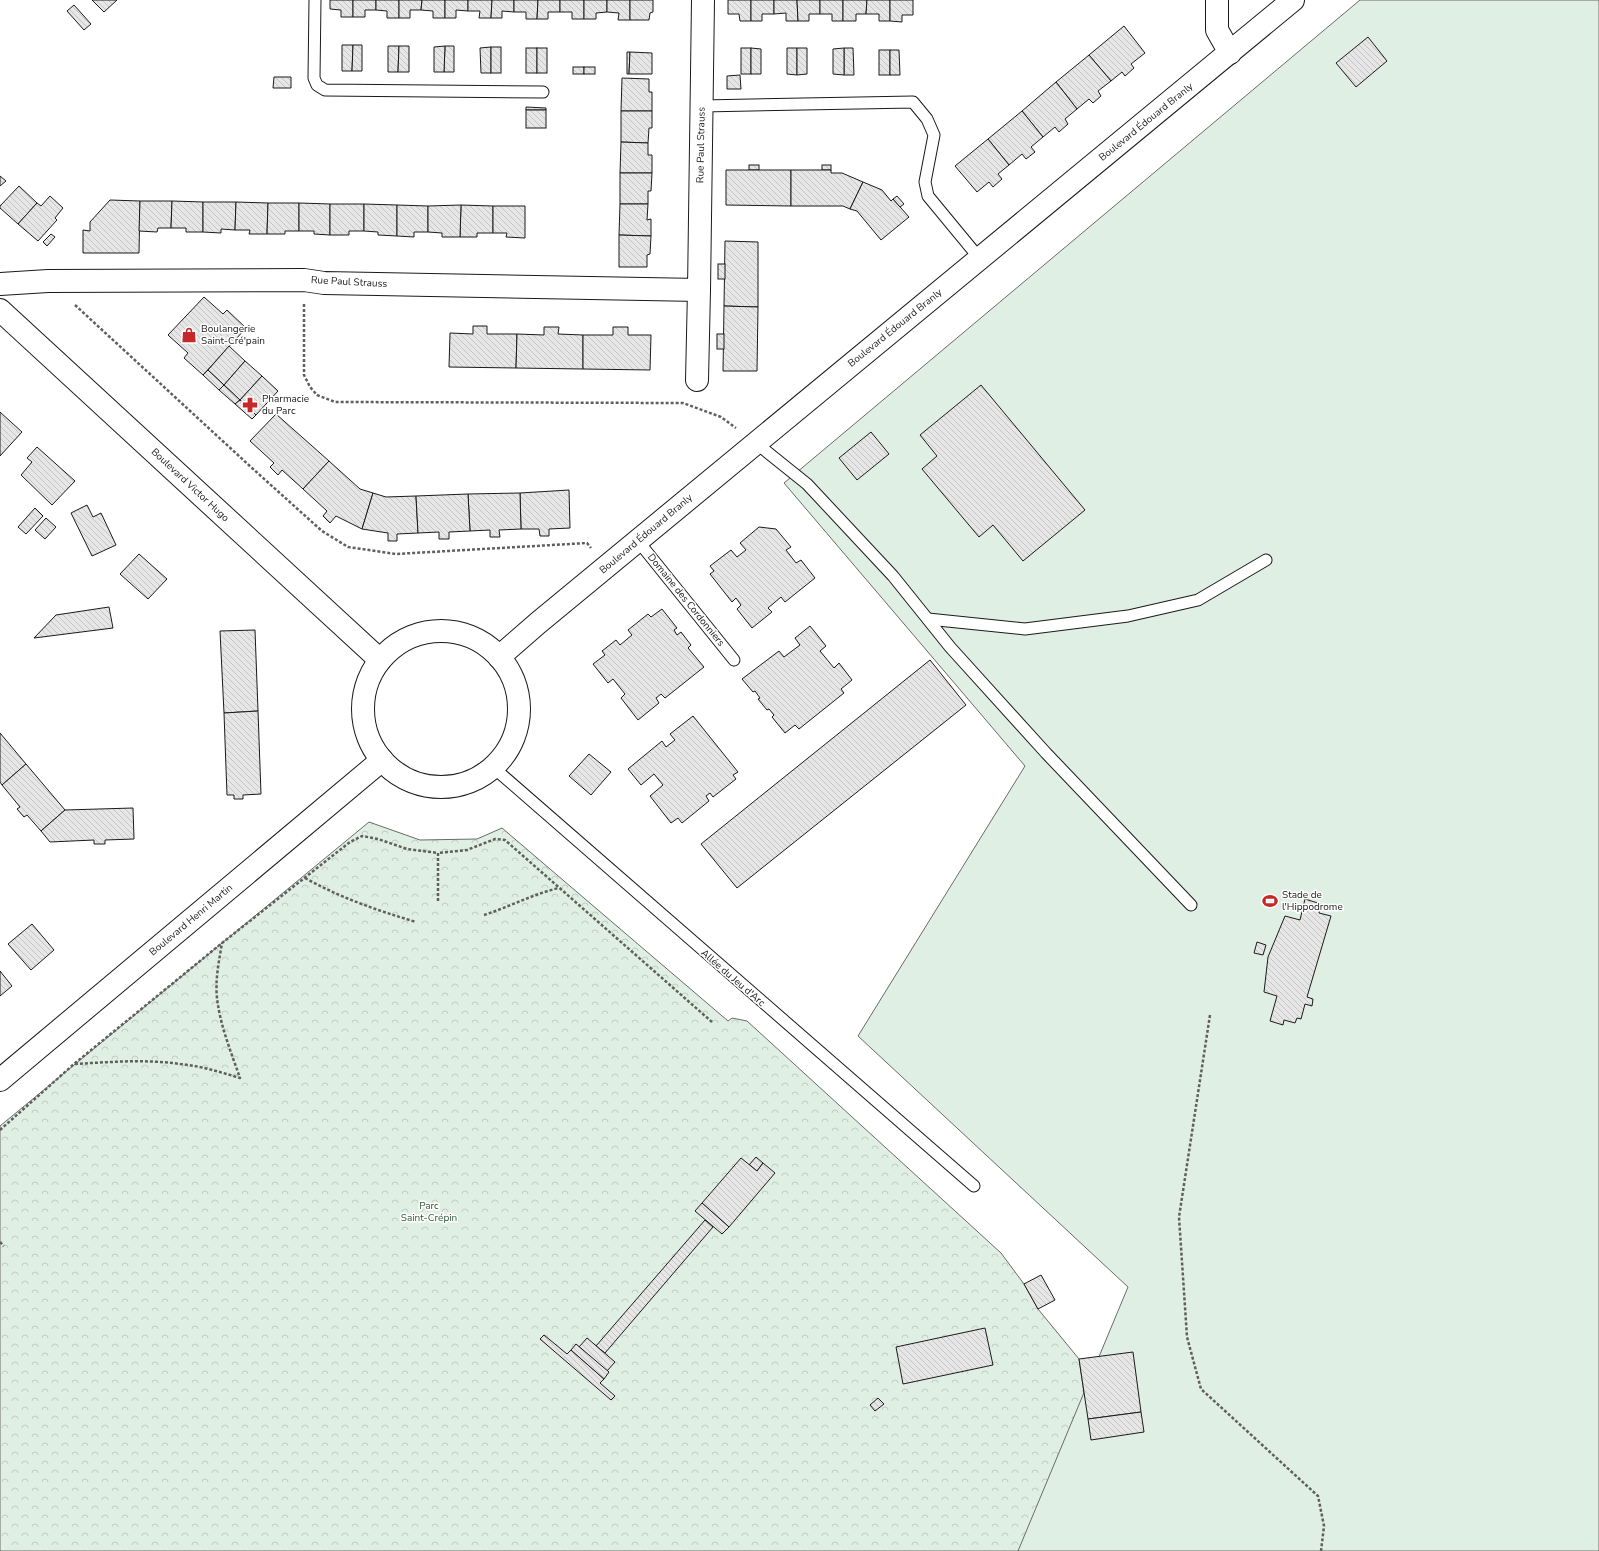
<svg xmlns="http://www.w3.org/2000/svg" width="1599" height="1551" font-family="'Nunito Sans',sans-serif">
<defs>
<pattern id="forest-crowns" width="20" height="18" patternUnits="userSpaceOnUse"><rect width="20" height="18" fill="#e0efe3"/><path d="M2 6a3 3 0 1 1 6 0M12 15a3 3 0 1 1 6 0" fill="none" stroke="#c0ccc2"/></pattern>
<pattern id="building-back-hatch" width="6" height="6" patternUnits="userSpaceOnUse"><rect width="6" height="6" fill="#e6e6e6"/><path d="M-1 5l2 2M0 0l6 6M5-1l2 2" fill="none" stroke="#c5c5c5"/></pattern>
</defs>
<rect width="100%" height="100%" fill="#fff"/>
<polygon fill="url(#forest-crowns)" stroke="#6a6a6a" points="369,822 420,840 477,839 502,828 728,1021 732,1018 747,1021 1001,1253 1024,1284 1038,1309 1079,1359 1091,1440 1293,1551 0,1551 0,1126"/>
<polygon fill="#e0efe3" stroke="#6a6a6a" points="1360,0 1599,0 1599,1551 1018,1551 1128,1287 858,1036 1025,766 784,483"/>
<g fill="url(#building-back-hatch)" stroke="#1a1a1a">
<polygon points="92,0 117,0 104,12"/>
<polygon points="330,0 353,0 353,17 341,17 341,10 330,9"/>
<polygon points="353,0 376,0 376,10 365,10 365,17 353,17"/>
<polygon points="376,0 399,0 399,18 387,18 387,11 376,10"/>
<polygon points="399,0 422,0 421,10 410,10 410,18 399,18"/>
<polygon points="422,0 445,0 445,18 433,18 433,11 421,10"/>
<polygon points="445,0 468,0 468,11 456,10 456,18 445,18"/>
<polygon points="468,0 492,0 491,18 479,18 480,11 468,11"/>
<polygon points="492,0 514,0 514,12 502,11 502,18 491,18"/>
<polygon points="514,0 538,0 537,19 526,19 526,12 514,12"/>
<polygon points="538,0 560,0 560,12 548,12 548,19 537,19"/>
<polygon points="560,0 584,0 584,19 572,19 572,12 560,12"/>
<polygon points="584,0 607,0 607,12 596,13 596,19 584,19"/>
<polygon points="607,0 630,0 630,20 618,20 619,13 607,12"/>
<polygon points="630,0 653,0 653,12 650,13 649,20 630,20"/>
<polygon points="728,0 751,0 751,21 740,21 739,14 728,14"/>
<polygon points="751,0 774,0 774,14 762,14 762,21 751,21"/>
<polygon points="774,0 797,0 798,21 786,21 786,13 774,14"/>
<polygon points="797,0 820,0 820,14 809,14 809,21 798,21"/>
<polygon points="820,0 843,0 843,21 832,21 832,14 820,14"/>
<polygon points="843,0 867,0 866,14 856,14 856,21 843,21"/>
<polygon points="867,0 890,0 890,21 879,21 879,14 866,14"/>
<polygon points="890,0 913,0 913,15 902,15 902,22 890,21"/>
<polygon points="74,5 91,24 84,30 67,11"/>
<polygon points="1124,26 1145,53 1131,64 1134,68 1125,76 1122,72 1111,81 1089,55"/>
<polygon points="1368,37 1387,61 1356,87 1336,63"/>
<polygon points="342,45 353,45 352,71 342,71"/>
<polygon points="353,45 362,45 362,71 352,71"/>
<polygon points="388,46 399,46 398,72 388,72"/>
<polygon points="399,46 409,46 409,72 398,72"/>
<polygon points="445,46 454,46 454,72 444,72"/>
<polygon points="445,46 444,72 434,72 434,47"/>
<polygon points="491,47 491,73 481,73 480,48"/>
<rect x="491" y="47" width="10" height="26"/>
<rect x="526" y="48" width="11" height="25"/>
<rect x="537" y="48" width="10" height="25"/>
<rect x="741" y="48" width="10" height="26"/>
<polygon points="751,48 761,49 761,74 751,74"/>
<polygon points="787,48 797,48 797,75 787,74"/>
<polygon points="797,48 807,48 807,74 797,75"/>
<polygon points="844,48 853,48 854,75 844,75"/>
<polygon points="844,48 844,75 833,74 833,49"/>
<rect x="879" y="50" width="11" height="25"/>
<polygon points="890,50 899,50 900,75 890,75"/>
<polygon points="627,52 630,52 629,74 627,74"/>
<polygon points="630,52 652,53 652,74 629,74"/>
<polygon points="1089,55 1111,81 1098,91 1101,96 1093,103 1089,99 1077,109 1056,82"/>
<rect x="573" y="67" width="11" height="7"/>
<rect x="584" y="67" width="11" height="7"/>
<polygon points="740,75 741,89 727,89 727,76"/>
<polygon points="274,77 291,77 291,88 273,88"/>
<polygon points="622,78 649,79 649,92 652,92 652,111 621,111"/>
<polygon points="1056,82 1077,109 1065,119 1068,124 1059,132 1055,127 1043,137 1022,111"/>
<polygon points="526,107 546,108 546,110 526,110"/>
<rect x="526" y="110" width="20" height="18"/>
<polygon points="621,111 652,111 652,128 649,128 648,143 621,142"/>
<polygon points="1022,111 1043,137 1031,147 1035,152 1026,159 1022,154 1009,165 988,139"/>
<polygon points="988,139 1009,165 998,174 1002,179 993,187 989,182 977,192 955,166"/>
<polygon points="621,142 648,143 648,155 652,155 652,173 620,173"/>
<rect x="749" y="165" width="10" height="5"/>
<rect x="822" y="165" width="9" height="5"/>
<polygon points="726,170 791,170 791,206 726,205"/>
<polygon points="791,170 831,170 831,173 842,173 863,182 850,209 843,206 791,206"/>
<polygon points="620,173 652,173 651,191 648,191 648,204 620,204"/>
<polygon points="0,176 6,181 0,186"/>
<polygon points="863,182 882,190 891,201 893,199 909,217 881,240 857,211 850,209"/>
<polygon points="19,186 37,203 18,224 0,208 0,206"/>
<polygon points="50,196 63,208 55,218 57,220 38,241 18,224 37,203 41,206"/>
<polygon points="897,196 904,204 900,207 893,199"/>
<polygon points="110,200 140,201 139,253 83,253 83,230 90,231 90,222"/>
<polygon points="140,201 172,201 171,228 158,228 157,232 139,231"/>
<polygon points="172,201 203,202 203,232 186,232 186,228 171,228"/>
<polygon points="203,202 236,202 235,230 221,229 221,233 203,232"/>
<polygon points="236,202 268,203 267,234 249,234 250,230 235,230"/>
<polygon points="268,203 299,203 299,231 285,231 285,234 267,234"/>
<polygon points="299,203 330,204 330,235 314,234 314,231 299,231"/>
<polygon points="330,204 364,204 364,231 349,231 349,235 330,235"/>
<polygon points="364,204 397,205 397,236 378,235 378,232 364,231"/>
<polygon points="620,204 648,204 647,220 651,219 651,236 619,235"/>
<polygon points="397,205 428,206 428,232 414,232 414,237 397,236"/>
<polygon points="461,205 493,206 493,233 477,233 477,237 460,237"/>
<polygon points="461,205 460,237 442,237 442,233 428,232 428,206"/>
<polygon points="493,206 525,206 525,238 506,237 507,233 493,233"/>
<polygon points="51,234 55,237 47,246 43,242"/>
<polygon points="619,235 651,236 650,254 647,255 647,267 619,267"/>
<polygon points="725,241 758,242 758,307 724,306"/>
<rect x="718" y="264" width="7" height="15"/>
<polygon points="204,297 223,314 227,310 246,328 203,375 184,358 188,353 168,335"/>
<polygon points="724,306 758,307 757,371 723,371"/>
<polygon points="473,326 487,326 487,334 517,334 516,368 449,367 450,333 473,334"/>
<polygon points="544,327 559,327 558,334 583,335 583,369 516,368 517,334 544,335"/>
<polygon points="613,327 628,327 628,335 651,335 650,370 583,369 583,335 613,335"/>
<rect x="717" y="334" width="7" height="15"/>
<polygon points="229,346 245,361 224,385 208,370"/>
<polygon points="245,361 262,376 240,400 224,385"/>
<polygon points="208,370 224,385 219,390 203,375"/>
<polygon points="262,376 278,391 256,415 240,400"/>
<polygon points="224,385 240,400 235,404 219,390"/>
<polygon points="981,385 1085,510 1023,561 993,525 979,537 922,469 937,456 920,435"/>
<polygon points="240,400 256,415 252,419 235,404"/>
<polygon points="0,412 22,432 0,456"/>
<polygon points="276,414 329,461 303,489 282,470 278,475 270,467 274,463 250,441"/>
<polygon points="871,432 889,454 857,480 839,458"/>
<polygon points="37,447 75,481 52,505 21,475 32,462 27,458"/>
<polygon points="329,461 360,489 373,493 362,529 336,516 330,523 323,516 327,511 303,489"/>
<polygon points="569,490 570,528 549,529 549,536 540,536 539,529 521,529 520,493"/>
<polygon points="373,493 386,497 416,496 418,533 397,534 397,541 388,541 388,533 362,529"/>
<polygon points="520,493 521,529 499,530 500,537 490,537 490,530 470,531 468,494"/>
<polygon points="468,494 470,531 449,532 449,539 439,539 439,532 418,533 416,496"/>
<polygon points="87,505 93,517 101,513 116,545 92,556 71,513"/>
<polygon points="35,508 43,516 26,534 18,527"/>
<polygon points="46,518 56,527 45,539 35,530"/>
<polygon points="759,527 776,529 791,547 786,550 796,563 801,560 815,578 785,602 781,597 768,608 772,612 752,628 737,609 741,605 736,598 732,602 710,574 714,571 710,566 731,550 737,557 746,550 740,543"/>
<polygon points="139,554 167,579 148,599 120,574"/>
<polygon points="109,607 113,628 34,638 56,615"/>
<polygon points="662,609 677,628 674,630 677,635 681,632 691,645 688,648 704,667 665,698 661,694 656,698 659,703 638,720 621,698 625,694 613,679 608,683 593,664 605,655 602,651 616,640 620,645 632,635 628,630 648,614 651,617"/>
<polygon points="810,626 826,646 820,651 834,668 839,663 852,680 841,689 844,693 799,729 795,725 785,733 772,717 774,715 769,709 767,710 758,699 760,698 755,691 753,692 742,679 779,651 784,657 800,645 795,638"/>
<polygon points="255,630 258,711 224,713 220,631"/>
<polygon points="930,660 966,705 737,888 701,844"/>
<polygon points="258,711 261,794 243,795 243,799 234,799 234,795 227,795 224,713"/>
<polygon points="693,716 738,772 733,775 736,779 713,797 710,793 706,796 709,801 682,823 678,818 671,823 650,796 663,785 654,774 641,785 628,769 662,741 666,747 675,740 670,734"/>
<polygon points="0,733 26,764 2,785 0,782"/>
<polygon points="589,754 611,772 591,795 569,776"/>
<polygon points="26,764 65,810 41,831 27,815 24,817 17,809 20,807 2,785"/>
<polygon points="133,808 134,839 105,840 105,844 94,844 94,840 50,842 41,831 65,810"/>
<polygon points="1305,899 1321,904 1319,913 1331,916 1307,997 1313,999 1312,1006 1305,1004 1301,1019 1297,1018 1295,1023 1284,1020 1283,1025 1270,1021 1277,996 1264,992 1268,957 1285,916 1300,920"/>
<polygon points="32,924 54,950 31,970 8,944"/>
<polygon points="1257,942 1266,945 1263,955 1254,953"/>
<polygon points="0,971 12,986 0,996"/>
<polygon points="756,1157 763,1163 757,1171 749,1165"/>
<polygon points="741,1158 757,1171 763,1163 775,1173 729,1227 702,1203"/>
<polygon points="702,1203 729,1227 722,1234 695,1211"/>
<polygon points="705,1220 713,1227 605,1353 596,1346"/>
<polygon points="1041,1275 1055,1300 1038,1309 1024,1284"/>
<polygon points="985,1328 993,1365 903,1384 896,1347"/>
<polygon points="544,1335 567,1354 571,1350 604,1379 600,1383 615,1396 611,1400 540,1339"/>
<polygon points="587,1338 615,1362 607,1371 579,1347"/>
<polygon points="576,1344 609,1372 604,1379 571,1350"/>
<polygon points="1133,1352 1141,1412 1088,1419 1079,1359"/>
<polygon points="878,1398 884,1404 875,1411 870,1405"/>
<polygon points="1141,1412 1144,1432 1091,1440 1088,1419"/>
</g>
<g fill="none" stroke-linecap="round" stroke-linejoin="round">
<g stroke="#1a1a1a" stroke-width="13">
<g id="service">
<polyline points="315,0 314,78 317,85 325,90 543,92"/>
<polyline points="702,106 913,102 927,119 934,135 925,182 928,196 980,259"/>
<polyline points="756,443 807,484 893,576 950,647 1046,753 1191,905"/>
<polyline points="638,541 734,660"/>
<polyline points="928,619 1025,629 1128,616 1198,600 1266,560"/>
<polyline points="494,768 974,1186"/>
</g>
</g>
<g stroke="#1a1a1a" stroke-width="24">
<g id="minor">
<polyline points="1217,0 1217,30 1230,53"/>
<polyline points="0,284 48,281 304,280 324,283 699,290 703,0"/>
<polyline points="0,310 380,660"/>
<polyline points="697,380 699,290"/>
</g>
</g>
<g stroke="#1a1a1a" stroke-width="24">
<g id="tertiary">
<circle cx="441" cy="709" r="78"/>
<polyline points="499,657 538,623 1293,0"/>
<polyline points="0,1080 382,760"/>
</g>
</g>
<g stroke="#5f5f5f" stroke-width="2.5" stroke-dasharray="3 2" stroke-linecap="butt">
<polyline points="304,304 304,375 310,387 317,395 335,402 683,403 721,417 736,428"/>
<polyline points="75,305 252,468 322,531 348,547 396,554 587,543 591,548"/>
<path d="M305,878C341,898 376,910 416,922"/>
<polyline points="438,901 438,853 467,850 495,839 505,840 712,1022"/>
<path d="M484,915C509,907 533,894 559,888"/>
<polyline points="1210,1015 1179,1217 1187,1337 1201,1389 1318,1496 1324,1526 1321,1551"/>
<path d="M75,1064C110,1062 146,1059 180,1064C201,1066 220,1072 240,1078C231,1052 220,1025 217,998C215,980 219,961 222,943"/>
<polyline points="0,1130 74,1064 222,943 350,842 362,836 378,839 407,849 438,853"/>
<polyline points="0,1242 4,1246"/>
</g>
<use href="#service" stroke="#fff" stroke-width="11"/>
<use href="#minor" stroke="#fff" stroke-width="22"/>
<use href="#tertiary" stroke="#fff" stroke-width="22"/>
</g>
<defs>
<g id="shop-bare" transform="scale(1.2)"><path d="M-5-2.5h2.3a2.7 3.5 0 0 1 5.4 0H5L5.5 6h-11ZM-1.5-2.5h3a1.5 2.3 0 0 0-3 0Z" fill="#c62828" stroke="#fff" stroke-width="2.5" paint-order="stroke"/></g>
<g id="pharmacy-bare" transform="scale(1.2)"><path d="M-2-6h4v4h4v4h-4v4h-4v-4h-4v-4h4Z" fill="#c62828" stroke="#fff" stroke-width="2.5" paint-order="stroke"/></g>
<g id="stadium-bare" transform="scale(1.2)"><path d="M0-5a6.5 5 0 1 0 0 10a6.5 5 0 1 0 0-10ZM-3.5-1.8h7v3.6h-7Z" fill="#c62828" stroke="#fff" stroke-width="2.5" paint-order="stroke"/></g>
</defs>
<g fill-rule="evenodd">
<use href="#shop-bare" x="189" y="335"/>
<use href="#pharmacy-bare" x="250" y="405"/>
<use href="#stadium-bare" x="1270" y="901"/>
</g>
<g text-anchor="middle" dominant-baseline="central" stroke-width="3" stroke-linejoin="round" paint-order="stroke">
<g font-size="10" fill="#1a1a1a" stroke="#fff">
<text transform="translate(1146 122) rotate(-39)">Boulevard Édouard Branly</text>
<text transform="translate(701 145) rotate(-89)">Rue Paul Strauss</text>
<text transform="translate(349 282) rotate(3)">Rue Paul Strauss</text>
<text transform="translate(895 328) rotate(-39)">Boulevard Édouard Branly</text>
<text transform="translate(190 485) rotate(43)">Boulevard Victor Hugo</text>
<text transform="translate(646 534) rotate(-40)">Boulevard Édouard Branly</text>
<text transform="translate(686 600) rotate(51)">Domaine des Cordonniers</text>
<text transform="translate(191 920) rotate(-40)">Boulevard Henri Martin</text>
<text transform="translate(733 978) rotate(41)">Allée du Jeu d'Arc</text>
</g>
<g font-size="10" fill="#1a1a1a" stroke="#fff" text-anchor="start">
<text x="201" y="329">Boulangerie<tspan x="201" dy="12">Saint-Cré'pain</tspan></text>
<text x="262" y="399">Pharmacie<tspan x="262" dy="12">du Parc</tspan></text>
<text x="1282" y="895">Stade de<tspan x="1282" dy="12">l'Hippodrome</tspan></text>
</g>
<g font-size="10" fill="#2b5a34" stroke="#fff">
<text x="429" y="1206">Parc<tspan x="429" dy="12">Saint-Crépin</tspan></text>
</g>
</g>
</svg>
